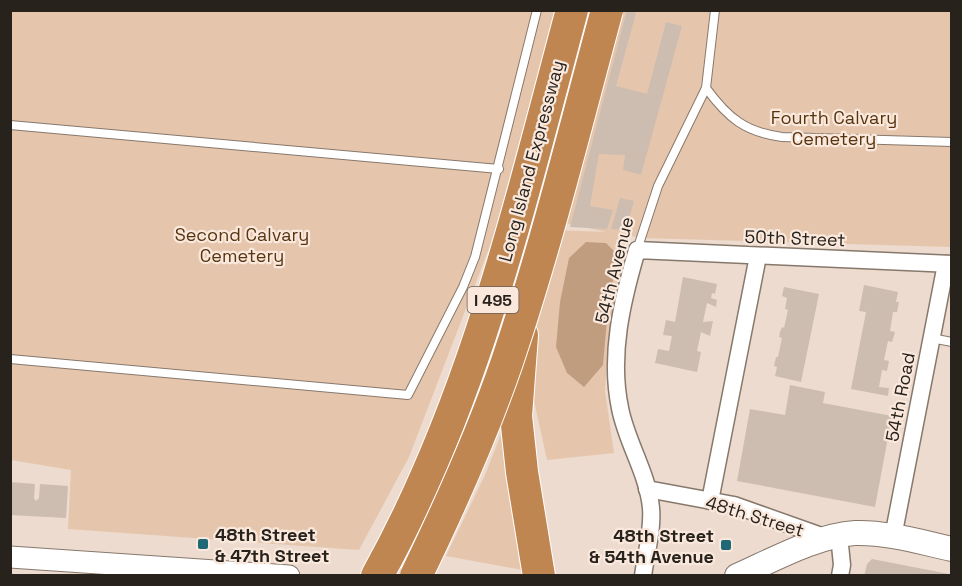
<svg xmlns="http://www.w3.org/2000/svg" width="962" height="586" font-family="'Space Grotesk',sans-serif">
<rect width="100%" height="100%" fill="#ecdbce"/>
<g fill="#e5c6ad">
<polygon points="10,11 555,11 493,238 409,457 359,550 68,529 71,470 11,460"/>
<polygon points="619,11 951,11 951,247 641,238 627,235 608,343 605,391 614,453 547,460 533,396 538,294 557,230 606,232 561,222"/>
<polygon points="510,411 528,571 446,556 485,475"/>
</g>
<polygon fill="#c19d7f" points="586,242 606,243 614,251 615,269 608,308 603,365 584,387 567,373 556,347 560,302 569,258"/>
<g fill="#cdbdb0">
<polygon points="627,10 636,13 616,86 647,94 666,22 682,26 641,175 623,170 625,155 599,154 590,206 613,210 607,229 570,227"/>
<polygon points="620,198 634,201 626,230 611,229"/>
<polygon points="683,277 717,284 715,294 712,293 711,298 717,300 716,307 707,303 703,322 713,321 710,336 701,332 697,351 701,352 697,372 655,363 658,349 669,351 672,336 663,335 666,320 675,322"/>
<polygon points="864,285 898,292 896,302 899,302 897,312 893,312 890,331 895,332 892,342 888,341 884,360 889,361 887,371 882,370 879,387 889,388 888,396 851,389 866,312 859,311"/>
<polygon points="784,287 819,294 801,382 775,376 777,367 774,366 776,357 778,357 782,338 779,337 780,332 782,327 784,328 788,310 785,309 787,298 782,296"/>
<polygon points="790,385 825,392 823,403 892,416 875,507 737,481 750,409 785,415"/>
<polygon points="10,482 35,484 34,498 36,501 39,498 40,484 68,486 66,518 10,515"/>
<polygon points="872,559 949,574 949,576 864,576 867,564"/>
</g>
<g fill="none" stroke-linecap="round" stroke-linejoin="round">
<g stroke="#87786c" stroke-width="10">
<g id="service">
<path d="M706,88C728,118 745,132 782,137L952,142"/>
<polyline points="10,125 499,169"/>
<polyline points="637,250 658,186 706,88 715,10"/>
<polyline points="931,338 952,342"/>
<polyline points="10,359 408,395 463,287 475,257 537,10"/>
</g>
</g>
<g stroke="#87786c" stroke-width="19">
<g id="minor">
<polyline points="647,489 734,505 827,538"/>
<polyline points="710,501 758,256"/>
<polyline points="839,535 842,565 840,576"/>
<polyline points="893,537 946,264"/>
<path d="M643,576C646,553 653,530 651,508C648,474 626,441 620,408C609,355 622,301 637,250L952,264"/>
</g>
</g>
<g stroke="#87786c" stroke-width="23">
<polyline id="tertiary" points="10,557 289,576"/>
</g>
<g stroke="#87786c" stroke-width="26">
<path id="secondary" d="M737,576C771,561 818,535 855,533C887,532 920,542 952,549"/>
</g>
<g stroke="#fff" stroke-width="34">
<g id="motorway">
<polyline points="522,335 516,416 522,472 539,576"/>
<path d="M377,576C475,400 520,203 572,10"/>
</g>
</g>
<use href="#service" stroke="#fff" stroke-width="8"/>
<use href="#minor" stroke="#fff" stroke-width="16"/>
<use href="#tertiary" stroke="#fff" stroke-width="21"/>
<use href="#secondary" stroke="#fff" stroke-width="24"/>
<use href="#motorway" stroke="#c08652" stroke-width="32"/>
<g stroke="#fff" stroke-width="34" stroke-linecap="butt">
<path id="motorway-bridge" d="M416,576C450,506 482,435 507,362C546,247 575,128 607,10"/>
</g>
<use href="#motorway-bridge" stroke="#c08652" stroke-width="32"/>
</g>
<g fill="#1f6875" stroke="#f9e8db" stroke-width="2">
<rect x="197" y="538" width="12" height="12" rx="3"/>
<rect x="720" y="539" width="12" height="12" rx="3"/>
</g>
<g text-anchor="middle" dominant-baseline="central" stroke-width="4.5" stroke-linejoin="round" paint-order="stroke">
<rect fill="#f9e8db" stroke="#675d56" stroke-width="1.5" x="467.5" y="287" width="51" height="26" rx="4.5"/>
<g font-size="16" font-weight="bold" fill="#28221d">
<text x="493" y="300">I 495</text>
</g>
<g font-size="18" fill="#583410" stroke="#f9e8db">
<text x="834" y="117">Fourth Calvary<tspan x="834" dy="21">Cemetery</tspan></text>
<text x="242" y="234">Second Calvary<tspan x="242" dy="21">Cemetery</tspan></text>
</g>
<g font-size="18" fill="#28221d" stroke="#f9e8db">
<text transform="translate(531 161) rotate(-75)">Long Island Expressway</text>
<text transform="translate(795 238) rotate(2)">50th Street</text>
<text transform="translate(614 270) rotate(-76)">54th Avenue</text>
<text transform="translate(900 397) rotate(-79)">54th Road</text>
<text transform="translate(755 516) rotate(17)">48th Street</text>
</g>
<g font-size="18" font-weight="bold" fill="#28221d" stroke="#f9e8db" text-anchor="start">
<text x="215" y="534">48th Street<tspan x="215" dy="21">&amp; 47th Street</tspan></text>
<text x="714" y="535" text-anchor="end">48th Street<tspan x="714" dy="21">&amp; 54th Avenue</tspan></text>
</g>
</g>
<rect width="962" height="586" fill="none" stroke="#28221d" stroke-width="24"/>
</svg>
